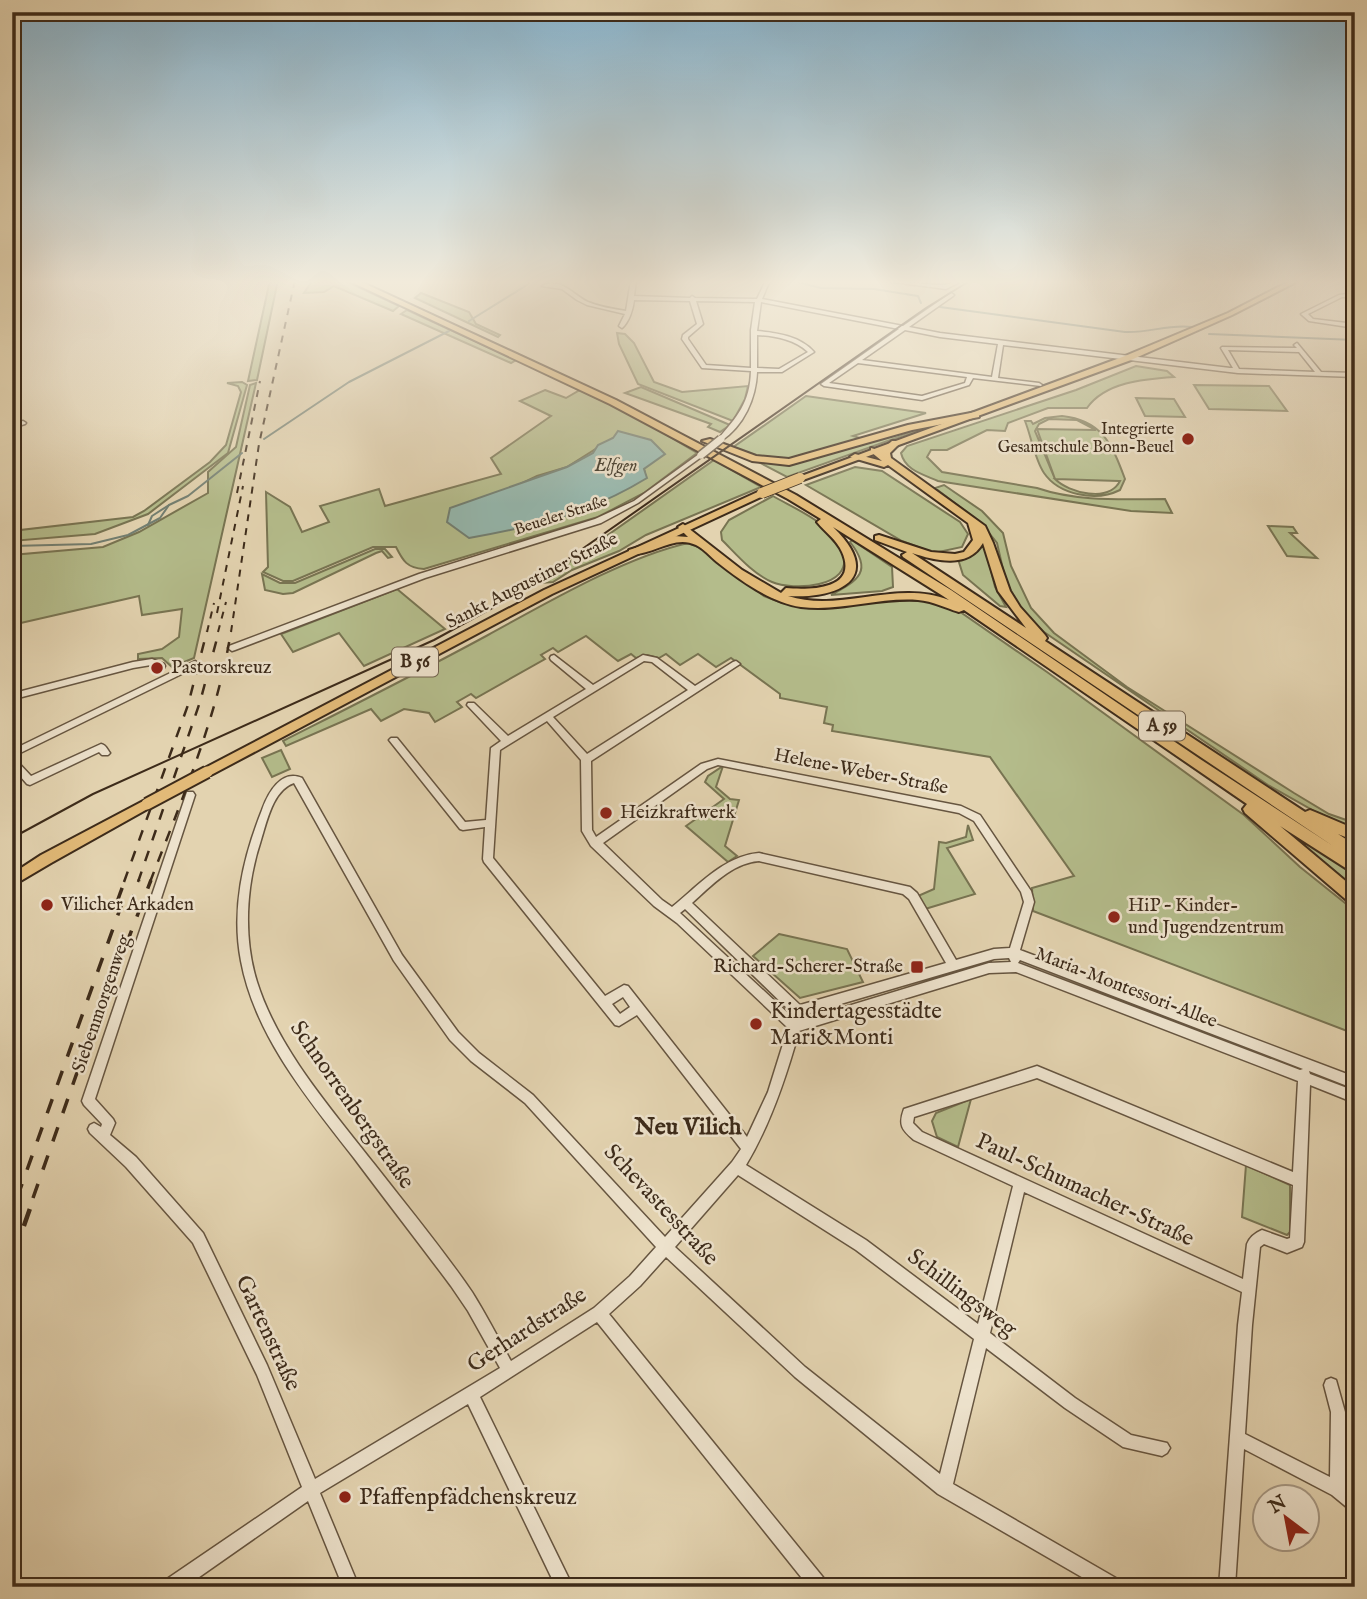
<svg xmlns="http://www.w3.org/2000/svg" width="1367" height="1599" font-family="'IM FELL English',serif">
<rect width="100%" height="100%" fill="#e3d3b0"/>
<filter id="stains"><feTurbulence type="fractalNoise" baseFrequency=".00286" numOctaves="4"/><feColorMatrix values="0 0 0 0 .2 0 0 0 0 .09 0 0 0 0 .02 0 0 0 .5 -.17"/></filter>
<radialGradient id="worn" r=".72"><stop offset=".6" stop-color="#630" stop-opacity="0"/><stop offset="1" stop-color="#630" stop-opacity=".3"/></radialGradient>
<g fill="#b4bc8b" stroke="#787452" stroke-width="2" fill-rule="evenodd">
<polygon points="270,280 278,280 257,380 248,381"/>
<polygon points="313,280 343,280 399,306 393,311 334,286 324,292 304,293"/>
<polygon points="421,293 469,312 476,324 500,335 498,337 415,298"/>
<polygon points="407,310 422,317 516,360 511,363 401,314"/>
<polygon points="617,333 625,334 634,343 654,382 682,392 748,386 745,399 733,421 638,384 619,344"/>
<path d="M1136,366L1167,371L1174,377C1144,379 1105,382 1087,408H1048L1008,423L1005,431L987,430L947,450H931L927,457L942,472L1037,488C1078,502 1122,499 1165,499L1172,513L1131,511L938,481C922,474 905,470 901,453L907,446L1076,390Z"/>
<polygon points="227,383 242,382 247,385 228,453 148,514 95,534 12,541 12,531 133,517 144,511 210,462 226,445 241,392 238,386"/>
<polygon points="256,383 194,658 172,667 162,658 138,659 138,654 162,649 179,637 182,609 142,615 139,596 12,625 12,555 103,547 139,532 208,493 208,472 236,447 250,385"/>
<polygon points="1194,385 1269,386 1287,411 1209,409"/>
<polygon points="641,387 730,425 720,432 708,427 711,424 625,393"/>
<path d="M545,390L566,398L580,390L640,419L697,453L644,493L598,517L424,569C407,568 403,561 396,547H373L293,581H283L263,572L268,567L266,492L290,507L302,532L329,522L320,506L379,489L385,506L501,474L491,458L551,416L520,401ZM613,438L644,469L646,478L512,488L537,476L567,467Z"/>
<polygon points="806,396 926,413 853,436 870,441 921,426 924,428 787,477 732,448"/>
<polygon points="1136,398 1174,399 1185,417 1145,416"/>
<path d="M1062,416C1102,420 1112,444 1125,479L1120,490C1096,502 1059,495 1044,473C1035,460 1031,436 1025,421H1031L1033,424L1045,418ZM1049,419L1077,420L1096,430L1037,429L1055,479L1035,431L1039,424ZM1055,479L1119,481H1120C1109,503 1069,493 1055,479Z"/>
<polygon points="714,460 761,487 646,535 619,551 572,570 553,582 540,583"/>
<polygon points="855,467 882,471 960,522 968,534 962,547 934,553 902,541 806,485"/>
<polygon points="944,485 982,511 1003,533 1011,566 1031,608 1054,633 1127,687 1294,793 1329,814 1355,823 1355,829 1316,812 1268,785 1044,632 1018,607 1005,578 997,543 981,523 935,488"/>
<path d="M773,496C795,509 836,525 843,553C854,588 792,591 772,582C753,574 737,555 722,540L721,532L729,520Z"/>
<polygon points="1268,526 1293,527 1297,533 1290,533 1317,558 1287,556"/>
<path d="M852,540L892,567L893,587L882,591L831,595C859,580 873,571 850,542Z"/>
<polygon points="984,542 995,587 1006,607 1000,606 963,575 958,559 972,553"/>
<path d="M688,543L701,548L764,596L782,603L820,607L895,596L925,599L953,607L1047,672L1244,815L1300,867L1355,911V1034L1033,911L1032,888L1074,876L990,757L832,731L833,725L824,723L827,707L780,698V694L731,658L716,667L698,654L680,665L666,654L659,658L647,655L636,658L631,654L618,661L586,636L558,652L553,648L541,655L545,659L476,698L471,694L457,702L462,707L435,722L429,713L404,709L381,721L371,709L286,746L283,741C352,706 420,672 488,635C547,603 623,558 688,543Z"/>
<polygon points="375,549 385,549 392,557 388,558 382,551 376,553 293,593 283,594 265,590 262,574 280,583 295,583"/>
<polygon points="397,589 445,629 364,666 339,633 293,652 281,634"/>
<polygon points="281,750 290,769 272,777 262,758"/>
<polygon points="723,766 716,787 730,799 739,800 725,846 737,856 728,862 686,826 724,799 705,782 708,776"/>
<polygon points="1276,823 1355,875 1355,888"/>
<polygon points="968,825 973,840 947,848 975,894 925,909 918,896 934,889 939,842 946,843 966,837"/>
<polygon points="779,934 847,949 863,982 800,998 753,956"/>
<polygon points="971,1099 958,1147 937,1137 932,1121 936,1113"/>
<polygon points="1246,1165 1290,1185 1290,1232 1287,1235 1242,1217"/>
</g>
<path fill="#95b7ad" stroke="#727f72" stroke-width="2" d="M618,431L651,440L665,454L644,469L647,478C588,514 536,526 469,538L447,522L450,508L567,467L593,453L598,445L613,438Z"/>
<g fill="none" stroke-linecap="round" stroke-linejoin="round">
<g stroke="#727f72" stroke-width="2">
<polyline points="777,282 793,281 821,288 874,289 918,296 921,303"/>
<path d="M940,307L1125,332C1151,333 1167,324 1192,327"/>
<polyline points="469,321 535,280"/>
<polyline points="1209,334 1355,340"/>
<polyline points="264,439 349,382 449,331"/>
<polyline points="148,525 152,516 169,505"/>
<polyline points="12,546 91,544 128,535 160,518 169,505 188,496 242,453"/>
</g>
<g stroke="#665540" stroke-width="3">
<g id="minor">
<path d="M631,280H636L634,296L690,298L692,296L695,298L757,299L766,280H770L762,299L903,326L951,293L954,295L953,296L909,327L940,333L1230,368H1233L1221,348L1222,347L1297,348L1294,345L1297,343L1321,372L1355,373V377L1238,373L1003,345L998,378L1039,383L1042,385L1041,386L973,378L969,385L922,400L824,386L821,384L899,329L761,302L757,331C777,333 800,336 814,352L782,372H757C756,398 744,426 721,441L718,439C737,417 750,403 751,371L702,368L682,339L683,335L697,324L690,301L634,300C633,309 629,322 622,328L619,326L625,314L587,305L577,300L562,289L542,286C560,276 573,295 588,302C600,307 613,309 626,311ZM696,301L755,302L751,330V368L706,365L688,339V337L703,324ZM905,330L940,337L998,344L992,377L862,360ZM757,335C775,336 794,339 808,352L779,369L757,368ZM1228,350L1299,352L1315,372L1239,369ZM858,363L967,377L965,383L922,396L829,383Z"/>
<path d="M878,280C900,279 921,285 942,285C950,285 955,280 964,280L946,289Z"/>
<polygon points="1355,293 1355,297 1342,297 1308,314 1313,319 1355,324 1355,328 1309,321 1301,314 1339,295"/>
<polygon points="23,421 26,423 25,424 12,428 12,424"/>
<polygon points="699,454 704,455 638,503 601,523 425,578 235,650 232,651 228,648 229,646 419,574 595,519 634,501"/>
<path d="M554,655L593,685L643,655L657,658L695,686L733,662L736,661L740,664L591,761L592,830L596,837L701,764L718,759L961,806L980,815L1031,891L1034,902L1020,950L1355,1077V1089L1309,1071L1310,1074L1355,1091V1103L1310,1085L1304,1242L1302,1247L1287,1253L1264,1244L1260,1247L1252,1325L1245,1434L1330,1477L1331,1412L1324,1385L1326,1380L1331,1378L1336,1380L1345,1412L1346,1485L1355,1493V1511L1349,1509L1332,1495L1244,1449L1235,1587H1219L1238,1325L1242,1292L1024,1192L990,1333L1075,1398L1131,1435L1167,1443L1170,1448L1167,1453L1162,1456L1123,1447L1065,1408L986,1348L953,1484L1121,1581L1123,1587H1099L938,1494L795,1377L666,1257L640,1286L609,1314L826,1581L828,1587H809L597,1322L480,1397L573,1587H556L468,1404L320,1493L359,1587H343L308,1501L185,1587H162L164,1581L302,1487L257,1375L193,1243L126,1167L90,1133L88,1129L90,1125L94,1123L101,1127L102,1124L84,1105L82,1101L187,792H193L195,795L95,1099L113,1119L115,1123L110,1135L136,1157L203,1233L267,1365L315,1479L500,1368L468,1311L451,1286C419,1243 386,1201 354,1158C308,1099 255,1036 241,961C231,909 243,858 262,810C268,793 281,769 302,778L402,955L458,1032L479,1053L533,1095L665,1237L732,1162L741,1149L637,1015L619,1026L615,1025L484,862L483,859L485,827L463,830L460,829L389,740L391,738H397L465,822L486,820L491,748L501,741L467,705L468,703H474L508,736L586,689L551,660L550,658L551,656ZM644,661L652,662L688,690L587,754L553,717ZM547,721L581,760L582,831L591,846L654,906L677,923L788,1028L768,1092L747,1137L628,986L624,985L605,996L493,858L500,750ZM718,765L959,813L974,821L1021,892L1024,902L1010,948L994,949L956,960L917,893L910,887L759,853C724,856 698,886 672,907L662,900L603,843L707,769ZM294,783L394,961L450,1040L471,1061L525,1103L656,1247L630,1276L594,1308L511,1361C498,1338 486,1314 472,1292C442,1248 407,1206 375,1165C332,1110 278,1049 257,982C243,937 246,885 261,840C267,821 273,790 294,783ZM759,861L903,894L909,899L946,963L800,1005L692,903C711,886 732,863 759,861ZM685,909L792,1013L791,1016L680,913ZM1009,958L1011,962L989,963L802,1020L803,1015L994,959ZM1020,960L1303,1069L1300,1070L1018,963ZM1016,972L1298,1081L1293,1172L1037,1066L904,1109C898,1125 902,1130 914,1140L1013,1186L978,1324L866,1240L746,1165C770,1125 786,1078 799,1031L989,973ZM623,997L630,1007L620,1014L612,1004ZM1037,1078L1293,1185L1290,1238L1287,1239L1262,1230C1255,1233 1250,1237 1247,1244L1243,1279L922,1132L913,1123L914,1117ZM738,1175L856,1250L974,1339L940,1474L805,1367L675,1247Z"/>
<polygon points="152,659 164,664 165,666 164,668 161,669 151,665 133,668 22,697 12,697 12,691 22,691 133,662"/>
<polygon points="195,661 199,664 198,666 12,757 12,750"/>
<path d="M101,744C106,745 107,749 110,753L108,755H102L99,752L30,785L27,784L12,767V758L15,759L31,776Z"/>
</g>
</g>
<g stroke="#3d2b1a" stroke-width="4">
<g id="major">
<polygon points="1292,280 1300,280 1232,315 1131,360 803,480 796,478 1125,356 1228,313"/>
<polygon points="762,490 765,491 765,495 552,594 211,775 203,775 201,772 203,769 544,590"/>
<polygon points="147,799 151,801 153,804 151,807 51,863 12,886 12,874 41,855"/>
</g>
</g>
<g stroke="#3d2b1a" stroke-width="4">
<g id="highway">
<path d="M347,280H357L616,400L796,495L951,590L1200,759L1333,846L903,557L902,555L907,552L875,540V536L879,535L931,552L955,554L964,552L973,540L968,523L888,465L884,467L850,457L855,454L882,461L871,452V448L881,451L892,441H898V445L890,453L891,458L985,526L993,543L1010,591L1020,607L1045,635L1047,638L1045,641L1305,812L1310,810L1315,812L1355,829V841L1338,834L1355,845V859L1351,858L1355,860V874L1280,826L1355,889V904L1350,903L1245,813L1243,809L1247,804L964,610L959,612C945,608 933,601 918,600C879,597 840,612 801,607C770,602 741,581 717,562C711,557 703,548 696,545C673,534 651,557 629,554V550L674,536L688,537L678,527L683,524L742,570L781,593L786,588C809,590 859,590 842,552C837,540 825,532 817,522L821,519L788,499L610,404ZM833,527L943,596L949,600C897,579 840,613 788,596C840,599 885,577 833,527ZM983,543L998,591L1026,628L912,553C936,561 968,569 983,543Z"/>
<polygon points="976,412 979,413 979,417 912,430 789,465 752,461 702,441 710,439 756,456 789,459 908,425"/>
</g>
</g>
<use href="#minor" fill="#ede2cc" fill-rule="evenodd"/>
<use href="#major" fill="#e2ba78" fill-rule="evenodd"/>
<use href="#highway" fill="#e2ba78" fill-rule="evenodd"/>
<polyline stroke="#3d2b1a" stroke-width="2" points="12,838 93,794 434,640 518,594 926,308 971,280"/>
<g stroke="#3d2b1a" stroke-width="2" stroke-dasharray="7 7" stroke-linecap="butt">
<polyline points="237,493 260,381"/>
<polyline points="217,613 243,486"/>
<polyline points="207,632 214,603"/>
<polyline points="218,632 226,602"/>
<polyline points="231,632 259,444 295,280"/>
</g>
<g stroke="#3d2b1a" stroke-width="2.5" stroke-dasharray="11 11" stroke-linecap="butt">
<polyline points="124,882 188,705 207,631"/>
<polyline points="138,882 200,702 219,631"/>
<path d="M150,882C181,802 218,715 231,631"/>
</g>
<g stroke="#3d2b1a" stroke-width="3.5" stroke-dasharray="15 15" stroke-linecap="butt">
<polyline points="117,902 125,880"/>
<polyline points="129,909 139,880"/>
<polyline points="17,1198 125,895"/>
<polyline points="33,1198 79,1067 151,880"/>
</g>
<g stroke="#3d2b1a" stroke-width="4.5" stroke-dasharray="18 18" stroke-linecap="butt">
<polyline points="12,1212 17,1197"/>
<polyline points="12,1260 34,1197"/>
</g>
<g stroke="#665540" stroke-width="10" stroke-linecap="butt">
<polyline id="minor-bridge" points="701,455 721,439"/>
</g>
<g stroke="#3d2b1a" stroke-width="12" stroke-linecap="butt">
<polyline id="major-bridge-far1" points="762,493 800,478"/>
</g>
<g stroke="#3d2b1a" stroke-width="15" stroke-linecap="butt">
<polyline id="major-bridge" points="147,804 207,772"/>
</g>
<use href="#minor-bridge" stroke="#ede2cc" stroke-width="7"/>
<use href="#major-bridge-far1" stroke="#e2ba78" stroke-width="10"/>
<use href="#major-bridge" stroke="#e2ba78" stroke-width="11"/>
</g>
<linearGradient id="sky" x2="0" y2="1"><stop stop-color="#87b5d0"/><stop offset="0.56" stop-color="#f2ebdb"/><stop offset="1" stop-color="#f2ebdb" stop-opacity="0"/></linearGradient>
<rect width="1367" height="504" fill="url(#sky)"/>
<g fill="#8f2418" stroke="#ede2cc" stroke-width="2.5">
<circle cx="1188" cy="439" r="7"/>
<circle cx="157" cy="668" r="7"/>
<circle cx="606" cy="813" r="7"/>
<circle cx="47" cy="905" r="7"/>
<circle cx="1114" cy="917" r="7"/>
<rect x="910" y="960" width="14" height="14" rx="3.5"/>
<circle cx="756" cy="1024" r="7"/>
<circle cx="345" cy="1497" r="7"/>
</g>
<g text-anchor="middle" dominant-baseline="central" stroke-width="5" stroke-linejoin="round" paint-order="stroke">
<g font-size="16" fill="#3d2b1a" stroke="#ede2cc" text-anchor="end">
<text x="1174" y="430">Integrierte<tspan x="1174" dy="18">Gesamtschule Bonn-Beuel</tspan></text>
</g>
<g font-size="16" fill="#3d2b1a" stroke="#ede2cc">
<text transform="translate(561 516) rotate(-18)">Beueler Straße</text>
</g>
<g font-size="18" font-style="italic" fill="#4f4737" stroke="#ede2cc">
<text x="616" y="466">Elfgen</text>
</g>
<g fill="#ede2cc" stroke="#72624f" stroke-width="2">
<rect x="392" y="647.5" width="46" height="29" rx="5"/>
<rect x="1139" y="711.5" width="46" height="29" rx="5"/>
</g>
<g font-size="18" font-weight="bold" fill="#3d2b1a">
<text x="415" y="662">B 56</text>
<text x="1162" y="726">A 59</text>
</g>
<g font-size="19" fill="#3d2b1a" stroke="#ede2cc">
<text transform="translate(532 581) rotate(-27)">Sankt Augustiner Straße</text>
<text transform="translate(861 772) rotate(11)">Helene-Weber-Straße</text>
<text transform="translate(1126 988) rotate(21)">Maria-Montessori-Allee</text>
<text transform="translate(102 1004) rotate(-71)">Siebenmorgenweg</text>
</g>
<g font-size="19" fill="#3d2b1a" stroke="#ede2cc" text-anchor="start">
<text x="171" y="668">Pastorskreuz</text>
<text x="620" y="813">Heizkraftwerk</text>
<text x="61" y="905">Vilicher Arkaden</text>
<text x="1128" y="906">HiP – Kinder-<tspan x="1128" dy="22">und Jugendzentrum</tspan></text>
<text x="903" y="967" text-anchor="end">Richard-Scherer-Straße</text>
</g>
<g font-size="23" fill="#3d2b1a" stroke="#ede2cc" text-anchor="start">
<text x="770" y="1011">Kindertagesstädte<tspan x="770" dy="26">Mari&amp;Monti</tspan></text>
<text x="359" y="1497">Pfaffenpfädchenskreuz</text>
</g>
<g font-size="23" fill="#3d2b1a" stroke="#ede2cc">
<text transform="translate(352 1105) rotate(55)">Schnorrenbergstraße</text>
<text transform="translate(1085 1190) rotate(25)">Paul-Schumacher-Straße</text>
<text transform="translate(661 1205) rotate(47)">Schevastesstraße</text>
<text transform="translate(962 1293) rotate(37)">Schillingsweg</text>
<text transform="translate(527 1330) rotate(-33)">Gerhardstraße</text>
<text transform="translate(268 1333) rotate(65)">Gartenstraße</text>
</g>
<g font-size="24" font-weight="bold" fill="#3d2b1a" stroke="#ede2cc">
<text x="688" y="1127">Neu Vilich</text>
</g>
</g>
<rect width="1367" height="1599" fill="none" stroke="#e3d3b0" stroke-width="42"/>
<rect x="14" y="14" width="1339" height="1571" fill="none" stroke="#3d2b1a" stroke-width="3.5"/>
<rect x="21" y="21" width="1325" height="1557" fill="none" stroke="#3d2b1a" stroke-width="2"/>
<g transform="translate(1286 1518) rotate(328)"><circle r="33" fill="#ede2cc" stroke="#a79985" stroke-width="2"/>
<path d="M0-5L12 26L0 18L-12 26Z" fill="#8f2418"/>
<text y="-10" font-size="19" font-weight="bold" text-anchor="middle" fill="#3d2b1a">N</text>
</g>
<rect width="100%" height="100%" filter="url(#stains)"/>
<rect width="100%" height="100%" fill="url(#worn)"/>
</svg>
